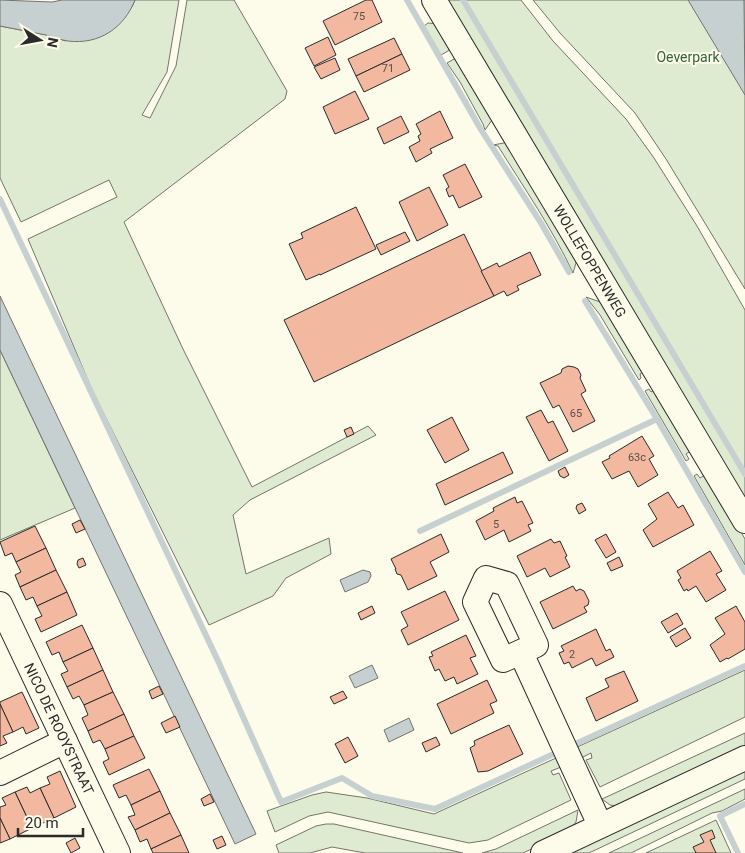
<svg xmlns="http://www.w3.org/2000/svg" width="745" height="853" font-family="Roboto,sans-serif">
<rect width="100%" height="100%" fill="#fdfbea"/>
<g fill="#deebd1" stroke="#74746e">
<polygon points="135,0 179,0 167,72 142,115 150,118 176,66 187,0 234,0 287,91 285,99 124,222 183,349 252,487 368,426 376,435 250,500 233,515 246,574 329,538 331,554 286,578 273,596 209,625 93,392 28,239 117,197 109,180 21,222 0,178 0,26 52,36 65,41 132,7"/>
<polygon points="445,0 521,0 553,41 626,119 654,158 697,226 745,310 745,503"/>
<polygon points="533,0 745,0 745,289 666,159 635,113 560,33"/>
<polygon points="428,23 439,24 452,45 448,51 441,55 424,26"/>
<polygon points="454,59 461,60 494,117 485,130 483,124 460,82 447,63"/>
<path d="M509,142L576,254V263L573,273C552,228 524,188 498,146L493,145Z"/>
<polygon points="586,297 606,304 645,371 640,374 641,378 639,380 600,315"/>
<polygon points="0,350 75,508 0,540"/>
<polygon points="649,389 651,392 656,389 692,450 686,454 689,459 686,461 645,391"/>
<polygon points="697,474 700,478 707,474 745,539 745,565 694,476"/>
<polygon points="745,670 745,717 600,787 586,760 592,758 591,753 581,758 575,748"/>
<polygon points="745,733 745,748 616,806 610,805 602,799"/>
<polygon points="556,758 561,767 551,771 553,775 559,773 571,800 488,840 469,843 328,812 309,816 275,832 267,811 312,795 326,792 367,798 434,814"/>
<polygon points="745,766 745,779 589,853 561,853"/>
<polygon points="745,789 745,799 722,811 712,813 631,853 609,853"/>
<polygon points="578,810 576,822 568,832 523,853 482,853 496,849"/>
<polygon points="716,820 731,853 646,853"/>
<polygon points="326,824 334,824 463,853 365,853 332,847 310,853 279,853 276,845 316,826"/>
</g>
<g fill="#c7d0d0" stroke="#74746e">
<path d="M0,0L52,2L62,0H135C124,28 99,45 68,41C61,40 53,37 46,35C31,32 15,29 0,26Z"/>
<polygon points="688,0 744,0 745,95"/>
<polygon points="0,296 256,834 235,844 0,350"/>
<polygon points="363,570 370,572 371,576 368,582 345,592 340,580"/>
<polygon points="372,665 378,678 355,688 349,676"/>
<polygon points="409,718 414,730 389,742 384,730"/>
</g>
<g fill="none" stroke-linecap="round" stroke-linejoin="round">
<g stroke="#c7d0d0" stroke-width="6">
<polyline points="407,0 480,128 541,223 569,272"/>
<polyline points="463,0 745,474"/>
<polyline points="0,199 219,663 281,802 342,778 372,796 435,809 560,751"/>
<polyline points="585,301 657,419 745,572"/>
<polyline points="420,531 657,419"/>
<polyline points="569,747 745,666"/>
<polyline points="738,853 720,816 745,804"/>
</g>
</g>
<g fill="#f2b8a0" stroke="#2b2b2b">
<polygon points="366,0 372,0 382,22 335,45 323,21"/>
<polygon points="328,37 336,55 314,66 305,48"/>
<polygon points="394,38 402,54 356,76 348,59"/>
<polygon points="402,54 410,70 364,92 356,76"/>
<polygon points="335,58 340,70 321,79 314,67"/>
<polygon points="355,91 369,119 335,134 323,107"/>
<polygon points="440,111 453,138 430,149 432,153 416,162 409,147 420,141 418,136 421,134 416,124"/>
<polygon points="401,116 409,132 384,144 377,128"/>
<polygon points="465,164 482,197 459,208 453,195 449,197 446,189 449,187 443,175"/>
<polygon points="429,187 448,225 417,241 399,202"/>
<polygon points="356,207 376,249 320,275 320,274 306,280 289,244 303,238 301,233"/>
<polygon points="405,232 410,241 381,255 376,245"/>
<polygon points="464,234 494,296 314,382 284,320"/>
<polygon points="530,252 541,275 517,286 519,290 507,296 504,291 494,296 481,271 497,263 499,267"/>
<polygon points="568,366 574,367 578,369 581,375 580,378 586,391 581,394 595,421 573,432 559,405 553,408 540,383 561,373 562,369"/>
<polygon points="541,410 548,423 553,421 568,451 549,461 526,417"/>
<polygon points="452,417 469,450 445,463 427,430"/>
<polygon points="351,427 354,434 347,437 344,430"/>
<polygon points="642,436 654,456 649,459 658,475 638,487 629,471 612,479 602,462 610,458 609,456"/>
<polygon points="503,452 513,473 445,505 436,484"/>
<polygon points="565,467 569,475 564,478 560,476 558,471"/>
<polygon points="668,492 678,508 683,505 694,525 653,547 643,530 657,519 648,504"/>
<polygon points="515,497 517,503 522,501 533,523 528,525 531,531 509,542 504,530 485,540 476,521 494,511 493,508"/>
<polygon points="582,503 586,510 579,514 576,508 577,505"/>
<polygon points="80,520 85,529 76,533 72,524"/>
<polygon points="35,526 46,548 16,562 12,553 5,556 0,542"/>
<polygon points="441,534 449,552 430,562 437,576 408,590 401,575 397,574 395,569 396,569 391,559"/>
<polygon points="606,534 616,552 606,558 595,540"/>
<polygon points="551,539 554,543 560,541 567,556 565,557 570,567 550,577 545,568 527,577 517,556"/>
<polygon points="46,548 56,570 20,587 15,575 21,572 16,562"/>
<polygon points="710,551 722,571 716,574 726,590 706,602 696,586 688,591 687,589 684,591 678,580 681,578 677,571"/>
<polygon points="619,557 623,566 611,571 607,563"/>
<polygon points="83,558 86,565 79,568 77,564 78,560"/>
<polygon points="56,570 67,592 37,606 33,597 26,600 20,587"/>
<polygon points="573,586 576,591 580,589 584,591 589,601 588,605 584,607 587,612 553,629 540,602"/>
<polygon points="445,591 459,620 408,645 401,630 408,626 401,612"/>
<polygon points="67,592 77,615 41,632 35,619 42,616 37,606"/>
<polygon points="372,606 375,613 361,620 358,613"/>
<polygon points="736,606 745,622 745,649 728,659 727,658 720,662 710,645 725,634 715,618"/>
<polygon points="677,613 683,624 668,633 661,622"/>
<polygon points="82,625 93,648 63,662 59,652 52,655 46,642"/>
<polygon points="685,628 691,638 676,647 670,637"/>
<polygon points="596,629 606,651 610,649 614,657 596,666 592,658 572,668 569,662 564,664 559,653 564,651 561,646"/>
<polygon points="466,635 476,656 470,658 478,674 457,684 454,677 445,681 439,669 435,671 429,657 433,656 431,652"/>
<polygon points="93,648 103,670 67,687 61,674 68,671 63,662"/>
<polygon points="103,670 113,692 84,705 79,696 73,699 67,687"/>
<polygon points="624,671 638,701 596,721 586,698 609,687 605,679"/>
<polygon points="487,680 497,701 490,704 494,713 451,734 437,704"/>
<polygon points="159,686 163,694 152,699 149,691"/>
<polygon points="343,691 347,698 334,704 330,697"/>
<polygon points="22,692 39,728 26,734 23,727 13,732 0,704 0,702"/>
<polygon points="113,692 124,714 88,731 82,718 88,715 84,705"/>
<polygon points="0,704 13,732 3,736 7,743 0,746"/>
<polygon points="124,714 134,736 105,749 100,740 93,743 88,731"/>
<polygon points="175,716 180,727 166,733 161,723"/>
<polygon points="509,725 523,754 488,771 478,772 470,748 475,745 474,741"/>
<polygon points="134,736 145,758 109,775 103,762 109,759 105,749"/>
<polygon points="348,737 358,756 345,763 335,744"/>
<polygon points="436,737 440,745 426,752 422,743"/>
<polygon points="149,769 160,791 131,805 126,795 119,798 113,785"/>
<polygon points="60,771 76,807 54,818 40,788 50,784 47,777"/>
<polygon points="27,787 30,793 40,788 54,818 32,828 15,792"/>
<polygon points="160,791 170,813 135,830 128,817 135,815 131,805"/>
<polygon points="15,792 32,828 10,839 0,818 0,807 6,805 2,798"/>
<polygon points="210,794 214,802 204,806 201,799"/>
<polygon points="170,813 181,835 151,849 147,839 140,842 135,830"/>
<polygon points="0,818 10,839 0,843"/>
<polygon points="712,830 715,838 710,840 716,853 696,853 693,847 704,842 700,835"/>
<polygon points="181,835 189,853 153,853 151,849"/>
<polygon points="222,836 226,845 217,849 213,840"/>
<polygon points="75,838 80,848 71,853 66,843"/>
</g>
<g fill="none" stroke-linecap="round" stroke-linejoin="round">
<g stroke="#2b2b2b" stroke-width="26">
<g id="minor">
<path id="s1" d="M434,0L745,521"/>
<polygon points="486,578 507,584 536,645 503,660 475,602"/>
<path id="s2" d="M0,604L118,853"/>
<polyline points="521,653 600,825"/>
<polyline points="0,773 65,741"/>
<polyline points="543,853 745,758"/>
</g>
</g>
<use href="#minor" stroke="#fdfbea" stroke-width="24"/>
</g>
<g text-anchor="middle" dominant-baseline="central" stroke-width="4" stroke-linejoin="round" paint-order="stroke">
<g font-size="11" fill="#5d4e48">
<text x="359" y="16">75</text>
<text x="388" y="68">71</text>
<text x="576" y="413">65</text>
<text x="637" y="457">63c</text>
<text x="496" y="524">5</text>
<text x="572" y="654">2</text>
</g>
<g font-size="14" fill="#34623c" stroke="#fdfbea">
<text x="688" y="57">Oeverpark</text>
</g>
<g font-size="14" fill="#2b2b2b" stroke="#fdfbea">
<text stroke="none"><textPath href="#s1" startOffset="304">WOLLEFOPPENWEG</textPath></text>
<text stroke="none"><textPath href="#s2" startOffset="138">NICO DE ROOYSTRAAT</textPath></text>
</g>
</g>
<g transform="translate(40 40) rotate(101)" stroke="#fdfbea" stroke-width="4" paint-order="stroke">
<path d="M0-4L9 19L0 12L-9 19Z" fill="#2b2b2b"/>
<text y="-8" font-size="14" font-weight="bold" text-anchor="middle" fill="#2b2b2b">N</text>
</g>
<path d="M18 828v8h65v-8" fill="none" stroke="#2b2b2b" stroke-width="2.5"/>
<text x="25" y="828" font-size="15" fill="#2b2b2b" stroke="#fdfbea" stroke-width="4" paint-order="stroke">20 m</text>
</svg>
